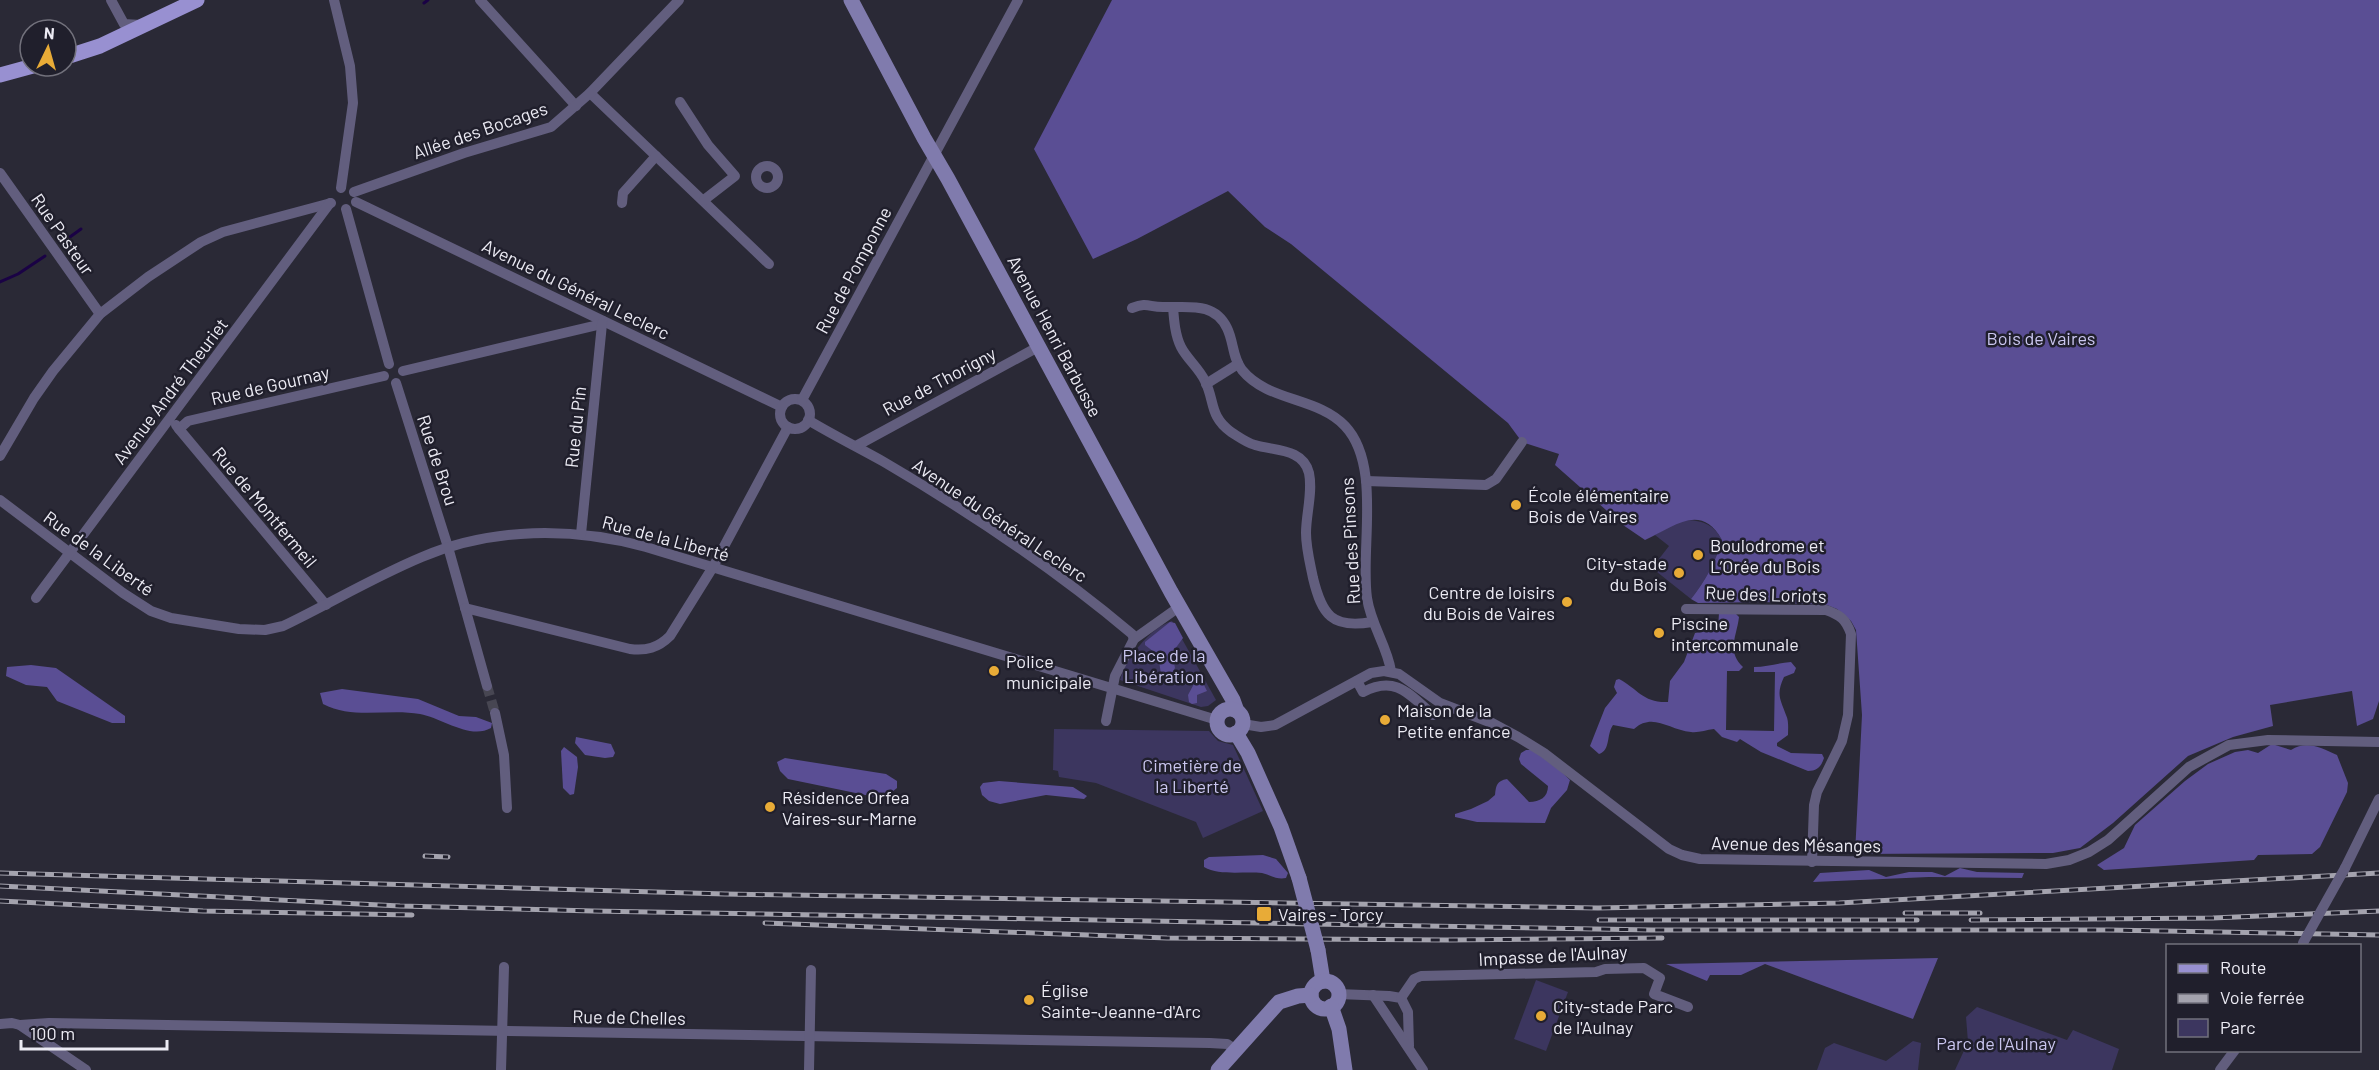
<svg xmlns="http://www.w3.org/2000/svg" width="2379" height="1070" font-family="Barlow,sans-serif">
<rect width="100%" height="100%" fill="#2a2936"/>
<g fill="#3c365f">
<path d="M1688,520C1704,521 1714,525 1722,540C1715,563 1706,580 1691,599L1652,568L1669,546L1655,535L1677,522Z"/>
<path d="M1172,621L1216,700L1208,706L1201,707L1120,680C1125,659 1151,627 1172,621Z"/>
<polygon points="1054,729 1209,731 1218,741 1233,745 1263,811 1203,838 1196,822 1096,783 1059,777 1058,771 1053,770"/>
<polygon points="1536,980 1568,992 1546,1051 1514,1039"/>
<polygon points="1977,1007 2067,1040 2073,1030 2119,1049 2112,1070 1955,1070 1968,1042 1966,1017"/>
<polygon points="1913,1041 1921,1043 1918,1070 1817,1070 1825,1048 1834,1043 1886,1061"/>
</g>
<g fill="#5a4e94">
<path d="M1112,0H2379V701L2373,719L2357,726L2352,691L2270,705L2273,726L2233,737L2188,756L2113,823L2080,848L2053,853L1855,854L1862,715L1856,630L1851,621L1837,609L1827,605L1765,602L1698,603L1691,599C1706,580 1715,563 1722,540C1701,501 1672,528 1645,540L1623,525L1555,465L1559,454L1522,442L1508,423L1291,244L1265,227L1228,191L1137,239L1093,259L1034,149Z"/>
<path d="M1719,613H1735L1739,617C1737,636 1726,651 1743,667L1739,671H1727L1726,730L1774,731L1775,672H1754V667C1767,667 1778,663 1791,662L1796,668L1794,673L1784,677C1776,694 1780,699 1786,715C1789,721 1788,729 1788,735L1777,743V746L1791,753L1822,754L1824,758C1821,767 1817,771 1808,771L1761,752L1740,739L1737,742L1722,737L1714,729C1706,730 1698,733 1691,732C1669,730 1653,712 1634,729L1613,725C1606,735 1611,750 1599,754L1590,746L1605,708L1617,693L1614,687L1616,680L1619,679C1638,689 1643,703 1668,702L1670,681L1684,662L1695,633L1718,629Z"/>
<polygon points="1170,622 1175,623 1183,638 1172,653 1175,668 1171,674 1166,677 1161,674 1158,655 1145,645 1145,642"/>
<polygon points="31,665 56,668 125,716 125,723 112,723 57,701 47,687 26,685 6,676 7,667"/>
<polygon points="1195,682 1204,685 1207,691 1197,695 1197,703 1192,704 1189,702 1188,695"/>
<path d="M342,689L418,699L459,716L476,717L492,723L491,728C470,740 442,718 420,714C388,708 354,720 323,704L320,693Z"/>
<polygon points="576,737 611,744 615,753 613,757 605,758 585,755 575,743"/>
<path d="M2272,744L2291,750C2307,740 2321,748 2337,755L2348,783L2347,792L2320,847L2312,854L2258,855L2254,860L2104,870L2097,865L2124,848L2135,825L2185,781L2208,764L2235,752L2248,750L2258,753Z"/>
<polygon points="564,747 577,757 578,767 574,794 570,795 563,788 561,751"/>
<path d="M1526,750H1539L1570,780L1567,790L1551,808L1545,823L1477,822L1455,817V814L1471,809L1488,801L1495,795C1496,785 1497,781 1507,779L1529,802C1540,802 1548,797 1548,786L1521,764L1519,759L1521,753Z"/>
<polygon points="785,758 886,774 897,781 897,788 888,795 875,797 788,779 780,771 777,762"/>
<polygon points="999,781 1073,787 1087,796 1084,799 1046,795 1000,804 989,801 982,795 980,787 983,783"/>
<path d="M1263,855L1276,859L1288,873L1286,878C1277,880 1270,875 1262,873C1244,871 1220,876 1204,867V860L1209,857Z"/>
<polygon points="1960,868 1977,872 2024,873 2022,878 1929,877 1813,882 1820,873 1869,870 1886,877 1909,872 1932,872 1945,876"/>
<polygon points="1938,958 1913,1019 1765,964 1741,975 1710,975 1707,981 1666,964"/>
</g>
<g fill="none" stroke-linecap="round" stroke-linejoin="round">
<g stroke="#1a0245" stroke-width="3">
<polyline points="424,3 428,0"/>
<polyline points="63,242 81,229"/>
<polyline points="0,282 18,274 45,256"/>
</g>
<polyline stroke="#474652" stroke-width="10" stroke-dasharray="10 5" stroke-linecap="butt" points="487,686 495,713"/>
<g stroke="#625e7e" stroke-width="10">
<polyline points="111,0 124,24 141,25"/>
<polyline points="334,0 350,66 353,103 341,188"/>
<polyline points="480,0 576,106"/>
<polyline points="590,93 769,264"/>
<polyline points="680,102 708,145 735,176 704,200"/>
<circle cx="767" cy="177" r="11"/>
<polyline points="0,173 100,314"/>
<polyline points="354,192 464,153 551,127 590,93 679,0"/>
<polyline points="356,202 782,407"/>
<polyline points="622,203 623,193 656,156"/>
<polyline points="346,209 389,364"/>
<path d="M1173,307C1174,320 1175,335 1181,347C1187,359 1199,368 1205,381C1215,401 1209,416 1231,432C1239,437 1247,443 1255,445C1274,451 1303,448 1309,473C1313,492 1306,514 1306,533C1306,548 1310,563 1313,578C1322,615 1332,629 1372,622"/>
<path d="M1132,308C1148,302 1148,307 1163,307C1187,308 1214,301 1227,328C1234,342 1232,357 1242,370C1268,402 1318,397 1345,426C1382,465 1360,549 1367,598C1371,625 1387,646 1391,671"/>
<polyline points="403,371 602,324 603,321"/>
<polyline points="396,383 448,547 487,686"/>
<polyline points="1206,384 1238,364"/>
<circle cx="795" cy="414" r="15"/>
<polyline points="802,400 1018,0"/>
<path d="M808,420C833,435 859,448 884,462C971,513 1055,569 1132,634L1134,639"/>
<polyline points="176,425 179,429 188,421 384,376"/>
<polyline points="179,429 326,605"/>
<polyline points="856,446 1038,347"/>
<polyline points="0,456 34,398 53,371 100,314 148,277 201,242 223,232 331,203"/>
<polyline points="1366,481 1486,485 1496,479 1522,442"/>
<path d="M0,500L123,593L151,611L171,618L239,629L265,630L283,626C329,604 374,577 422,557C493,527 573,527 646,547L1217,720"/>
<polyline points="581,534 602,324"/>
<polyline points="36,598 330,203"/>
<path d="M465,608L630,649C646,651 658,648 670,636L713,567L788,427"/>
<path d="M1686,609L1826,610C1840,615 1846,619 1851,634L1848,715L1842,741L1817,792L1814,805L1812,862"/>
<path d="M1357,681L1363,692C1396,675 1409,694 1433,715"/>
<polyline points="495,713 504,755 507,808"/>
<polyline points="1106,721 1115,676 1134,639 1179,607"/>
<polyline points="1243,724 1261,727 1275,725 1371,673 1384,671 1399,674 1440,703 1492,723 1518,737 1544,753 1669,849 1682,855 1700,859 2046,864 2069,860 2089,852 2108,840 2189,767 2229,745 2268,740 2379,742"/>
<polyline points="2345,868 2379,799"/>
<polyline points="1338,994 1389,996 1401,998 1408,1012 1409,1046"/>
<polyline points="1373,995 1423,1070"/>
<polyline points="1401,998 1414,979 1421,976 1596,972 1605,969 1644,968 1660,978 1654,994 1688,1007"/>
<polyline points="0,1024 12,1023 20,1025 86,1070"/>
<polyline points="20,1025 49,1023 1210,1043 1227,1044 1236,1050"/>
<polyline points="501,1070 504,967"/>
<polyline points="809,1070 811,970"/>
<polyline points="2220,1070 2235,1050"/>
</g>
<g stroke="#807bad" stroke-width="15">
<polyline points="851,0 924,138 948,179 1171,592 1233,700 1237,711"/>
<circle cx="1230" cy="722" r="13"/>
<polyline points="1236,733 1248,753 1281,827 1299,878"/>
<polyline points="1318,950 1323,981"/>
<circle cx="1325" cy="995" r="14"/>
<polyline points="1331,1006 1339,1029 1345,1070"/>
<polyline points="1218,1070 1279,1002 1298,996 1311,995"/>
</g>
<g stroke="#9890d1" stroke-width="15">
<polyline points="66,57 100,46 197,0"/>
<polyline points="0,75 33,66"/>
</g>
<g stroke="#a4a3ae" stroke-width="5">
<g id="rail">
<polyline points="425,856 448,857"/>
<polyline points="0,873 725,894 1598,908 1839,903 2379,873"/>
<polyline points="0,886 400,906 593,911 1652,930 2108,930 2379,935"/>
<polyline points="0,901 203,911 412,915"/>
<polyline points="1905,913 1980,913"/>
<polyline points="1599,920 1917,920"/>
<polyline points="1971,920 2213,918 2379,911"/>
<polyline points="765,923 1167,938 1447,940 1662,938"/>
</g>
</g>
<use href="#rail" stroke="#201f2c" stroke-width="3" stroke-dasharray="9" stroke-linecap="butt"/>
<polyline stroke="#625e7e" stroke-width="10" points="2303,943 2345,868"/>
<polyline stroke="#807bad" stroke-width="15" points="1299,878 1318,950"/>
</g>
<g fill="#e8ab37" stroke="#201f2c" stroke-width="2">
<circle cx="1516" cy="505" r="6"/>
<circle cx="1698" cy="555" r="6"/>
<circle cx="1679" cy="573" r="6"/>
<circle cx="1567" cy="602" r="6"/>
<circle cx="1659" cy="633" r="6"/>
<circle cx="994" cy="671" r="6"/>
<circle cx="1385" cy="720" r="6"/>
<circle cx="770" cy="807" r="6"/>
<rect x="1256" y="906" width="16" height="16" rx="3"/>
<circle cx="1029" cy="1000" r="6"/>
<circle cx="1541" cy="1016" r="6"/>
</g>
<g text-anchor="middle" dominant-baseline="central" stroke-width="5" stroke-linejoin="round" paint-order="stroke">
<g font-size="18" fill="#ecebf4" stroke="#201f2c">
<text transform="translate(480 130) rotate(-19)">Allée des Bocages</text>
<text transform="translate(63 234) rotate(55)">Rue Pasteur</text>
<text transform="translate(853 270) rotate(-62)">Rue de Pomponne</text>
<text transform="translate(576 289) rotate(26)">Avenue du Général Leclerc</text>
<text transform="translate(1055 336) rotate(62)">Avenue Henri Barbusse</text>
<text transform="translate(939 381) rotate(-28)">Rue de Thorigny</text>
<text transform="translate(270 385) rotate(-13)">Rue de Gournay</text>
<text transform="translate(170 391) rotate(-53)">Avenue André Theuriet</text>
<text transform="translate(575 427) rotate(-84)">Rue du Pin</text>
<text transform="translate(438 460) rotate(72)">Rue de Brou</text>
<text transform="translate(265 507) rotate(50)">Rue de Montfermeil</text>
<text transform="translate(1000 520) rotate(34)">Avenue du Général Leclerc</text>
<text transform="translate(666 538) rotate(15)">Rue de la Liberté</text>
<text transform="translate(1350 541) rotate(-93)">Rue des Pinsons</text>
<text transform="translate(99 553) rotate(36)">Rue de la Liberté</text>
<text transform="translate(1766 594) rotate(2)">Rue des Loriots</text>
<text transform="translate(1796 844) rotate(1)">Avenue des Mésanges</text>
<text transform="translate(1553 955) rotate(-3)">Impasse de l'Aulnay</text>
<text transform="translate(629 1017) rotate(1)">Rue de Chelles</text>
</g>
<g font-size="18" fill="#cac6ef" stroke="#201f2c">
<text x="2041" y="338">Bois de Vaires</text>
<text x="1164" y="655">Place de la<tspan x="1164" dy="21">Libération</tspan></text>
<text x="1192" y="765">Cimetière de<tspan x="1192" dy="21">la Liberté</tspan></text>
<text x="1996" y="1043">Parc de l'Aulnay</text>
</g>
<g font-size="18" fill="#ecebf4" stroke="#201f2c" text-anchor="start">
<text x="1528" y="495">École élémentaire<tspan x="1528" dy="21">Bois de Vaires</tspan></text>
<text x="1710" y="545">Boulodrome et<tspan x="1710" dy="21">L’Orée du Bois</tspan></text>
<text x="1667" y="563" text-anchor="end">City-stade<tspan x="1667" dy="21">du Bois</tspan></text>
<text x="1555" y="592" text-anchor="end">Centre de loisirs<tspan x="1555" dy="21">du Bois de Vaires</tspan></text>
<text x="1671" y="623">Piscine<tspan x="1671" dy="21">intercommunale</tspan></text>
<text x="1006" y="661">Police<tspan x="1006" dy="21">municipale</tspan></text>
<text x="1397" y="710">Maison de la<tspan x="1397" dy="21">Petite enfance</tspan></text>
<text x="782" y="797">Résidence Orfea<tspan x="782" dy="21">Vaires-sur-Marne</tspan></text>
<text x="1278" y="914">Vaires - Torcy</text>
<text x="1041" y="990">Église<tspan x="1041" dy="21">Sainte-Jeanne-d'Arc</tspan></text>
<text x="1553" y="1006">City-stade Parc<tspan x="1553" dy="21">de l'Aulnay</tspan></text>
</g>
</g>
<rect x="2166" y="944" width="195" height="108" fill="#201f2c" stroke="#72717c" stroke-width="1.5"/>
<rect x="2178" y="964" width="30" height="9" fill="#9890d1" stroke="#72717c" stroke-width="1.5"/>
<text x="2220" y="974" font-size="18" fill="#ecebf4">Route</text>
<rect x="2178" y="994" width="30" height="9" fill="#a4a3ae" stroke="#72717c" stroke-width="1.5"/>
<text x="2220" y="1004" font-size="18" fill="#ecebf4">Voie ferrée</text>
<rect x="2178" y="1019" width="30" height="18" fill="#3c365f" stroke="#72717c" stroke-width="1.5"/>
<text x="2220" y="1034" font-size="18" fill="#ecebf4">Parc</text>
<g transform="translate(48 48) rotate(5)"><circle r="28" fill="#201f2c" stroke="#72717c" stroke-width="1.5"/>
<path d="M0-4.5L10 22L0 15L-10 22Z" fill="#e8ab37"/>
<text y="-9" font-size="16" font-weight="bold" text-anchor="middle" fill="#ecebf4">N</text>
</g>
<path d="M21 1040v9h146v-9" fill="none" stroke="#ecebf4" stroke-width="3"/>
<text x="30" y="1040" font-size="18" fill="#ecebf4" stroke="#201f2c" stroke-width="4.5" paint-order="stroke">100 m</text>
</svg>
